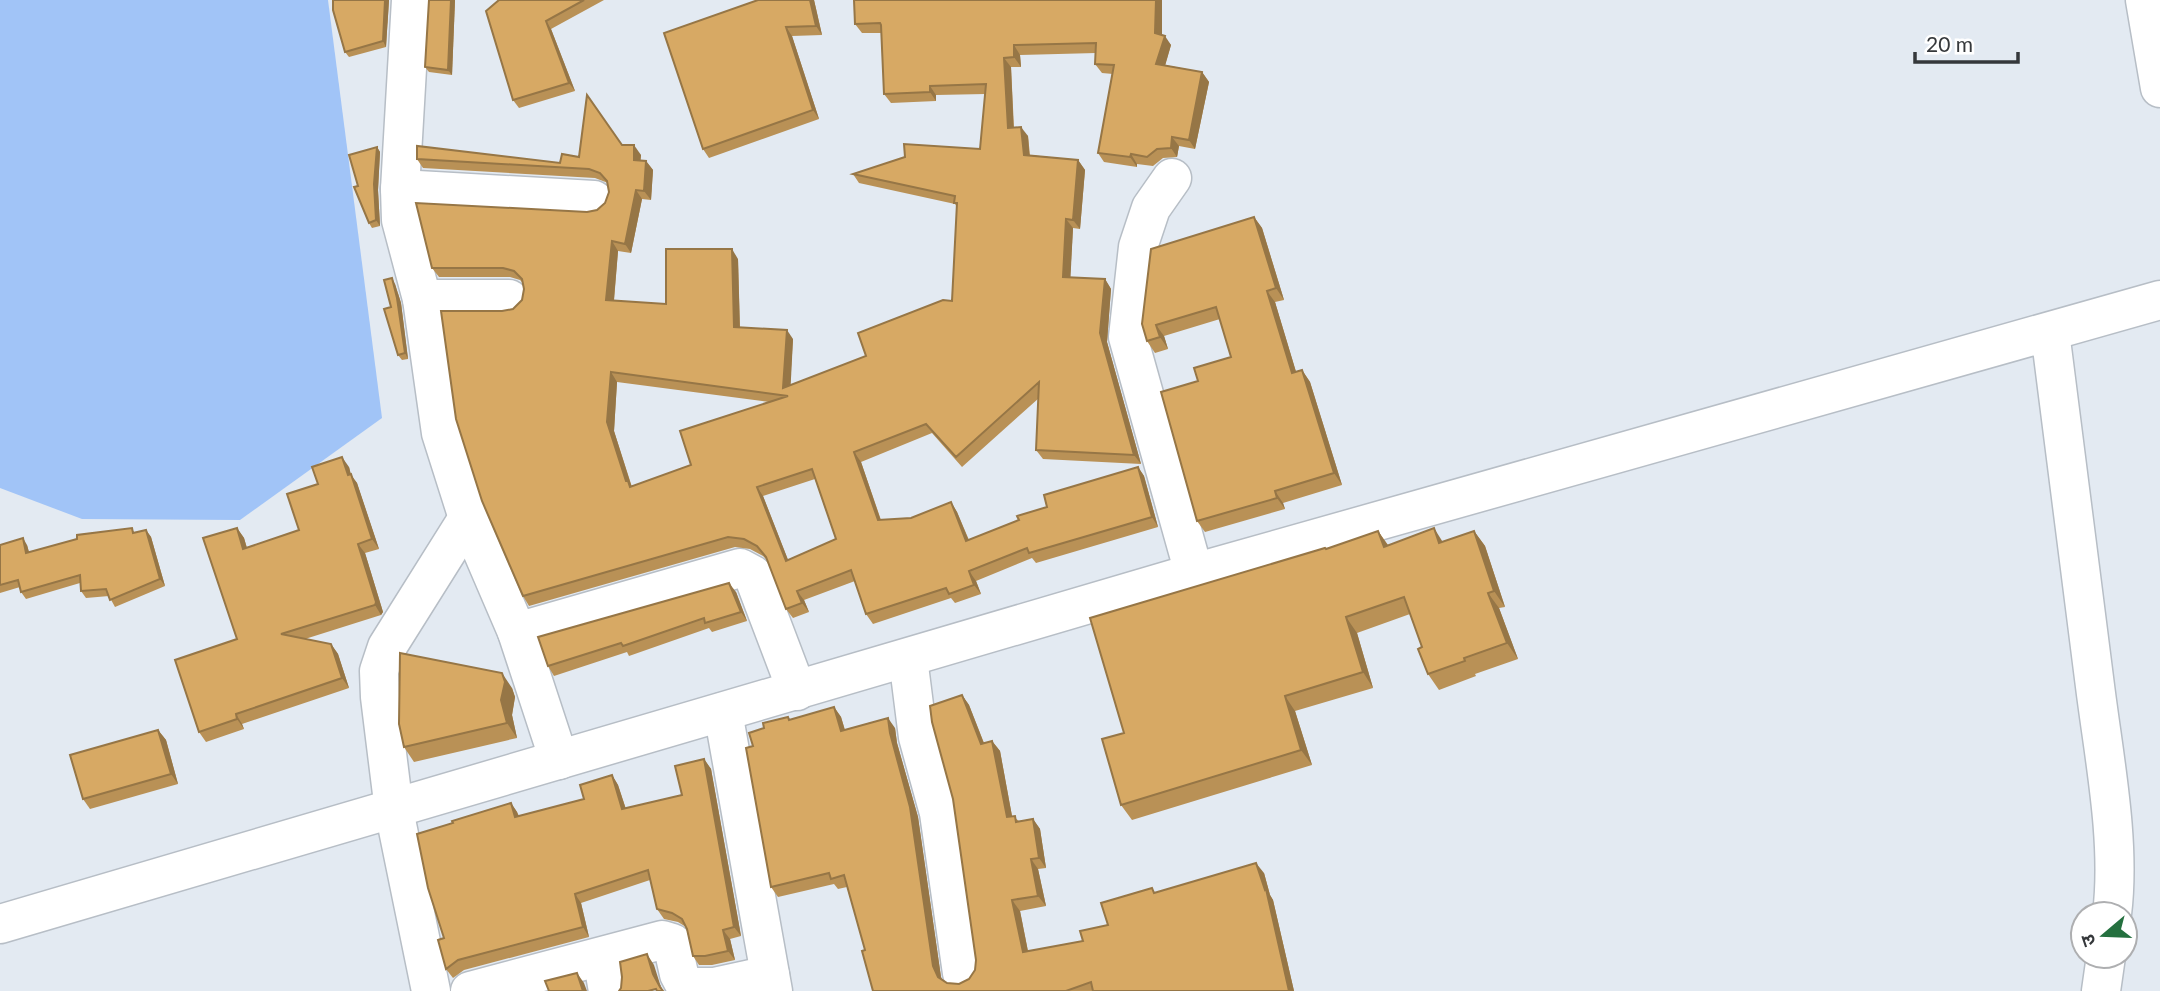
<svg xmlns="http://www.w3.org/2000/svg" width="2160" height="991" font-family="Lato,'Noto Sans Devanagari',sans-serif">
<rect width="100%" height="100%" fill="#e3eaf2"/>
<polygon fill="#a1c4f7" points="0,0 328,0 382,418 240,520 82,519 0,488"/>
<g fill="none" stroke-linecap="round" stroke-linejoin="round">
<g stroke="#b7bec6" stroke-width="41">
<g id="minor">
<polyline points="411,0 400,189 401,220 422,299 441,433 468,518 517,632 559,760"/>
<polyline points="2145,0 2160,88"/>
<polyline points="1172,178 1151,208 1138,247 1128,337 1194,573"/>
<polyline points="400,189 594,200"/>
<polyline points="422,299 509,299"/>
<path d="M2050,332C2065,450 2080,568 2095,686C2104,758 2121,842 2112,914"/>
<polyline points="517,632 740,568 753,575 797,691"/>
<polyline points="908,658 918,737 939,813 962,973"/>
<polyline points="723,712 773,991"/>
<polyline points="602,957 608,991"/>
<polyline points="431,991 394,810 380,697 379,671 387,647 468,518"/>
<polyline points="470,991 662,940 672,943 679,974 686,987 714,987 770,975"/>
<polyline points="2101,991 2106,956"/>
</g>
</g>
<g stroke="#b7bec6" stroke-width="41">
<polyline id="major" points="0,924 1194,573 2160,300"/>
</g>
<use href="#minor" stroke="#fff" stroke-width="38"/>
<use href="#major" stroke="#fff" stroke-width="38"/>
</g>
<g fill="#b99156" fill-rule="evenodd">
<polygon points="333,0 389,0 386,47 349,57 345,52"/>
<polygon points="429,0 455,0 452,75 429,72 425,67"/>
<polygon points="499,0 604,0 551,29 575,91 519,108 513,100"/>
<polygon points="814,0 822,35 792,36 819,119 709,158 703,149 664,33"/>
<path d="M854,0L1162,35L1171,45L1165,65L1202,72L1209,82L1195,149L1179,146L1177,157L1163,158L1153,166L1137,164V167L1104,162L1098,153L1113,74L1102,73L1095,64L1096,53L1020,55L1021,67H1011L1014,128L1028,136L1030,155L1078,160L1085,170L1080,229L1073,228L1070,278L1105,279L1111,289L1107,342L1141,464L1043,459L1036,450L1039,398L962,467L932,433L861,462L881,520L911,518L951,502L957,512L969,540L1019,520L1138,467L1144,476L1158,527L1036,563L1032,558L976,581L981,594L955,603L951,598L873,624L866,614L855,581L804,600L809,612L793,618L786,609L768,561L763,556L750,549L735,547L529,606L523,596L502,311L513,309L522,300L524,289L523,283L520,280L510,277H439L432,268L587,212L597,210L605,203L609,192L608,183L595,178L423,168L417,159L560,163L622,145L641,155L640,160L646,161L653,170L651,200L642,199L631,253L618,251L614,301L666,304L738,259L740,327L793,339L790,386L866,356L952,301L957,207L955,204L859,183L853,174L980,149L985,94L936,95V101L891,103L884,94L881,33H862L855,24ZM617,382L769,402L691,465L632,487L614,431ZM815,479L836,539L788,560L763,496Z"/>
<polygon points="377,147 380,152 378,190 380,226 372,228 369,223 358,186"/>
<polygon points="1254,217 1262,228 1284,300 1275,302 1296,372 1302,370 1310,382 1342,485 1283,503 1285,509 1205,532 1197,521 1198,381 1231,357 1220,319 1164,336 1168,349 1155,353 1147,341 1142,324"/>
<polygon points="395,284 401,303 408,359 402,360 398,355 391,307"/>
<polygon points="349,467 351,475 357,483 379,549 365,553 383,612 381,615 305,639 331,644 338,654 349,688 242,724 244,729 206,742 199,732 237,639 237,528 244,538 247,548 299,530 318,484"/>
<polygon points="146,530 151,537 165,586 115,607 109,596 86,598 81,591 80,583 26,599 21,592 20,587 0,593 0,545 27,545 29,552 135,533"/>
<polygon points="1378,531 1388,545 1443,542 1474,531 1485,546 1505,607 1499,608 1518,659 1475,674 1476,676 1439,690 1428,674 1422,647 1410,614 1357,633 1373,688 1295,711 1312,765 1132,820 1121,805 1124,733"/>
<polygon points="736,592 747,621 712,632 709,628 629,656 627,652 554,676 548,666"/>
<polygon points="512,688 515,697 512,715 517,738 414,762 404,747"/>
<polygon points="962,695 969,705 984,743 992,741 1000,751 1012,816 1019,821 1033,819 1040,829 1046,868 1038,869 1046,906 1020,911 1028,951 1083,941 1156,893 1264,873 1270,895 1273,900 1294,991 873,991 865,950 847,887 838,889 834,884 778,897 771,887 753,746 764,728 788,717 790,720 834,707 841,717 845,730 895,728 897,743 918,817 941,977 942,979 947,983 959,984 969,979 975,970 976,960"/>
<polygon points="158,730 166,740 178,784 90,809 83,799"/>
<polygon points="704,759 711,769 741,936 730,939 735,960 712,965 699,965 693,956 686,927 678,922 664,919 657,909 650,880 581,903 589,937 464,970 453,978 446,969 444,938 453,823 511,803 517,812 519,816 584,799 612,775 618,785 626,809 682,795"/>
</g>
<g fill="#967646">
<polygon points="385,0 389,0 386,47 383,41"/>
<polygon points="451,0 455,0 452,75 448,70"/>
<polygon points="810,0 814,0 822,35 816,26"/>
<polygon points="1156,0 1162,0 1162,42 1155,33"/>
<polygon points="546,21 551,29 575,91 569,83"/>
<polygon points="786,27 792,36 819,119 813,110"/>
<polygon points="1165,36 1171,45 1163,73 1156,64"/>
<polygon points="1014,45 1020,55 1021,67 1014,57"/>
<polygon points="1004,58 1011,67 1014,138 1008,128"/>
<polygon points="1202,72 1209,82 1195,149 1189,140"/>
<polygon points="930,86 936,95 936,101 930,92"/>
<polygon points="1021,127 1028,136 1030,164 1024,155"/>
<polygon points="1172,137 1179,146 1177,157 1171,148"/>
<polygon points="634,145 641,155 640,169 634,160"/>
<polygon points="377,147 380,152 378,190 380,226 376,220 374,184"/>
<polygon points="1131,154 1137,164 1137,167 1130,157"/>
<polygon points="1078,160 1085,170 1080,229 1073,220"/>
<polygon points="646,161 653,170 651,200 644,191"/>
<polygon points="636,190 642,199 631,253 625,244"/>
<polygon points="1254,217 1262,228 1284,300 1276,288"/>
<polygon points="1066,219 1073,228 1070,287 1063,277"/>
<polygon points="612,241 618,251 613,310 606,300"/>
<polygon points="732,249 738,259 740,336 734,327"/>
<polygon points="392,278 395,284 401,303 408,359 405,353"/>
<polygon points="1105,279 1111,289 1107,342 1141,464 1134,455 1100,333"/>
<polygon points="1267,291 1275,302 1300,385 1292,373"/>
<polygon points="1156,325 1164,336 1168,349 1160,337"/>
<polygon points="787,330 793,339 790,398 783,388"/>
<polygon points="1302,370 1310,382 1342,485 1334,473"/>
<polygon points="611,372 617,382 614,431 631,485 634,490 637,497 626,481 607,422"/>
<polygon points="854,452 861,462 884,530 878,520"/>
<polygon points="342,457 349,467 351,475 357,483 379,549 372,539"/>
<polygon points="1138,467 1144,476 1158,527 1152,517"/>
<polygon points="757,487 763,496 792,570 786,561"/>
<polygon points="1275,491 1283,503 1285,509 1277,498"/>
<polygon points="951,502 957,512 973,551 966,541"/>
<polygon points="237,528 244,538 250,559 243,549"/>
<polygon points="1434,528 1444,544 1439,543"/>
<polygon points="146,530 151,537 165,586 160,579"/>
<polygon points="1378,531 1389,547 1384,547"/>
<polygon points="1474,531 1485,546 1505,607 1494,591"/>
<polygon points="23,538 27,545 31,560 26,553"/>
<polygon points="358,544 365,553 383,612 381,615 375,605"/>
<polygon points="969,571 976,581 981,594 974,585"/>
<polygon points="729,583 736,592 747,621 741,612"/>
<polygon points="797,591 804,600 809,612 802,603"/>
<polygon points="1488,593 1499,608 1518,659 1507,643"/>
<polygon points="1346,617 1357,633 1373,688 1363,672"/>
<polygon points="331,644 338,654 349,688 342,678"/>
<polygon points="502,673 512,688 515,697 512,715 517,738 507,723 501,700"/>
<polygon points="962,695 969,705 988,754 981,744"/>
<polygon points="1285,696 1295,711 1312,765 1301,750"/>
<polygon points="834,707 841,717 848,741 841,731"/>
<polygon points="236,714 242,724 244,729 237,719"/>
<polygon points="888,718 895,728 897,743 918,817 941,977 945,987 938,977 933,966"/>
<polygon points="158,730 166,740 178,784 171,774"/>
<polygon points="992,741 1000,751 1014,827 1007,817"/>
<polygon points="704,759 711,769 741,936 734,927"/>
<polygon points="612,775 618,785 629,819 622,809"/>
<polygon points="511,803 517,812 522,826 515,817"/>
<polygon points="1033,819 1040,829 1046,868 1039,858"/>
<polygon points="1031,859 1038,869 1046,906 1038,896"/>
<polygon points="1256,863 1264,873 1270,895 1273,900 1294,991 1289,991 1265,890"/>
<polygon points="575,894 581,903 589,937 583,927"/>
<polygon points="1012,900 1020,911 1030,962 1023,952"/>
<polygon points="723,930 730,939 735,960 728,951"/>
<polygon points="647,954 654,965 660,984 663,991 653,974"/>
<polygon points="577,973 584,983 587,991 583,991"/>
</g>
<g fill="#d7a964" stroke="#967646" stroke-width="2" fill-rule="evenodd">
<polygon points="333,0 385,0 383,41 345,52 333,10"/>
<polygon points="429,0 451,0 448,70 425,67"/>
<polygon points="499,0 584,0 546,21 569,83 513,100 486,11"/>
<polygon points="758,0 810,0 816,26 786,27 813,110 703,149 664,33"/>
<path d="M854,0H1156L1155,33L1165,36L1156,64L1202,72L1189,140L1172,137L1171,148L1157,149L1147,157L1131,154L1130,157L1098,153L1114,65L1095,64L1096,43L1014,45V57L1004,58L1008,128L1021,127L1024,155L1078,160L1073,220L1066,219L1063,277L1105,279L1100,333L1134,455L1036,450L1039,382L956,457L926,424L854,452L878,520L911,518L951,502L966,541L1019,520L1017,516L1047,507L1044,495L1138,467L1152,517L1029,553L1027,548L969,571L974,585L949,594L946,588L866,614L851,570L797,591L802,603L786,609L766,557L757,546L744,539L728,537L523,596L482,501L456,419L441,311H502L513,309L522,300L524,289L522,279L514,271L503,268H432L416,203L587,212L597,210L605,203L609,192L607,181L600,173L589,169L417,159V146L560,163L562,154L579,157L587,95L622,145H634V160L646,161L644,191L636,190L625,244L612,241L606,300L666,304V249H732L734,327L787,330L783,388L866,356L858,333L943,300L952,301L957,203H954L955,196L853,174L905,157L904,144L980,149L986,84L930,86V92L884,94L881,25L880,23L855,24ZM611,372L788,396L680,431L691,465L630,487L628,481H626L607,422ZM812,469L836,539L786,561L757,487Z"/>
<polygon points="377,147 374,184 376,220 369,223 354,187 358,186 349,155"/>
<polygon points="1254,217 1276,288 1267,291 1292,373 1302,370 1334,473 1275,491 1277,498 1197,521 1161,392 1198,381 1194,368 1231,357 1216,307 1156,325 1160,337 1147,341 1142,324 1151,249"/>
<polygon points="392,278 397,298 405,353 398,355 384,309 391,307 384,280"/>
<polygon points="342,457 348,475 351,474 372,539 358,544 376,602 375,605 281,634 331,644 342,678 236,714 237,719 199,732 175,660 237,639 203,538 237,528 243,549 299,530 287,494 318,484 312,467"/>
<polygon points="132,528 133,533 146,530 160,579 110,600 106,589 81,591 80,575 21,592 18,580 0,585 0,545 23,538 26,553 77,539 77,535"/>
<polygon points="1434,528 1439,543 1474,531 1494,591 1488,593 1507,643 1464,658 1465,661 1428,674 1418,649 1422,647 1404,597 1346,617 1363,672 1285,696 1301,750 1121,805 1102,739 1124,733 1090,618 1325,548 1326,549 1378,531 1384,547"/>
<polygon points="729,583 741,612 705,623 704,618 623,646 621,643 548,666 538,637"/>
<polygon points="400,653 502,673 505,682 501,700 507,723 404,747 399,724"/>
<polygon points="962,695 981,744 992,741 1007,817 1015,816 1016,822 1033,819 1039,858 1031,859 1038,896 1012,900 1023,952 1083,941 1080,931 1108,925 1101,903 1152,888 1154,893 1256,863 1265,890 1266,889 1289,991 1093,991 1091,982 1066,991 873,991 862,951 865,950 844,875 831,879 829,873 771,887 746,748 753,746 749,733 764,728 763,723 788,717 789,720 834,707 841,731 888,718 890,733 910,807 933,966 938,977 947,983 959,984 969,979 975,970 976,960 953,799 932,722 930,706"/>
<polygon points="158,730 171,774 83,799 70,755"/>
<polygon points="704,759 734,927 723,930 728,951 705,956 693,956 687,929 682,919 672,913 657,909 648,870 575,894 583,927 458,960 446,969 438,940 444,938 428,888 417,834 453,823 452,821 511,803 515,817 584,799 580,785 612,775 622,809 682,795 675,766"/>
<polygon points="647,954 653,974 660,987 663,991 657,991 656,989 648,991 619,991 621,988 622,977 620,962"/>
<polygon points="577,973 583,991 549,991 545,981"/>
</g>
<g transform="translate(2104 935) rotate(251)"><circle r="33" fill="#ffffff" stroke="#aeafb1" stroke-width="2"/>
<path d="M0-5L12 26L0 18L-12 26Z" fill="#24703f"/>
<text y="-10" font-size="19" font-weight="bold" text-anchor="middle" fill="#35383b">उ</text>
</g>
<path d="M1915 52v10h103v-10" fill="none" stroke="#35383b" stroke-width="3.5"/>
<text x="1926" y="52" font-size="21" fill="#35383b" stroke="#ffffff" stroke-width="5" paint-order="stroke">20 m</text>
</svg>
